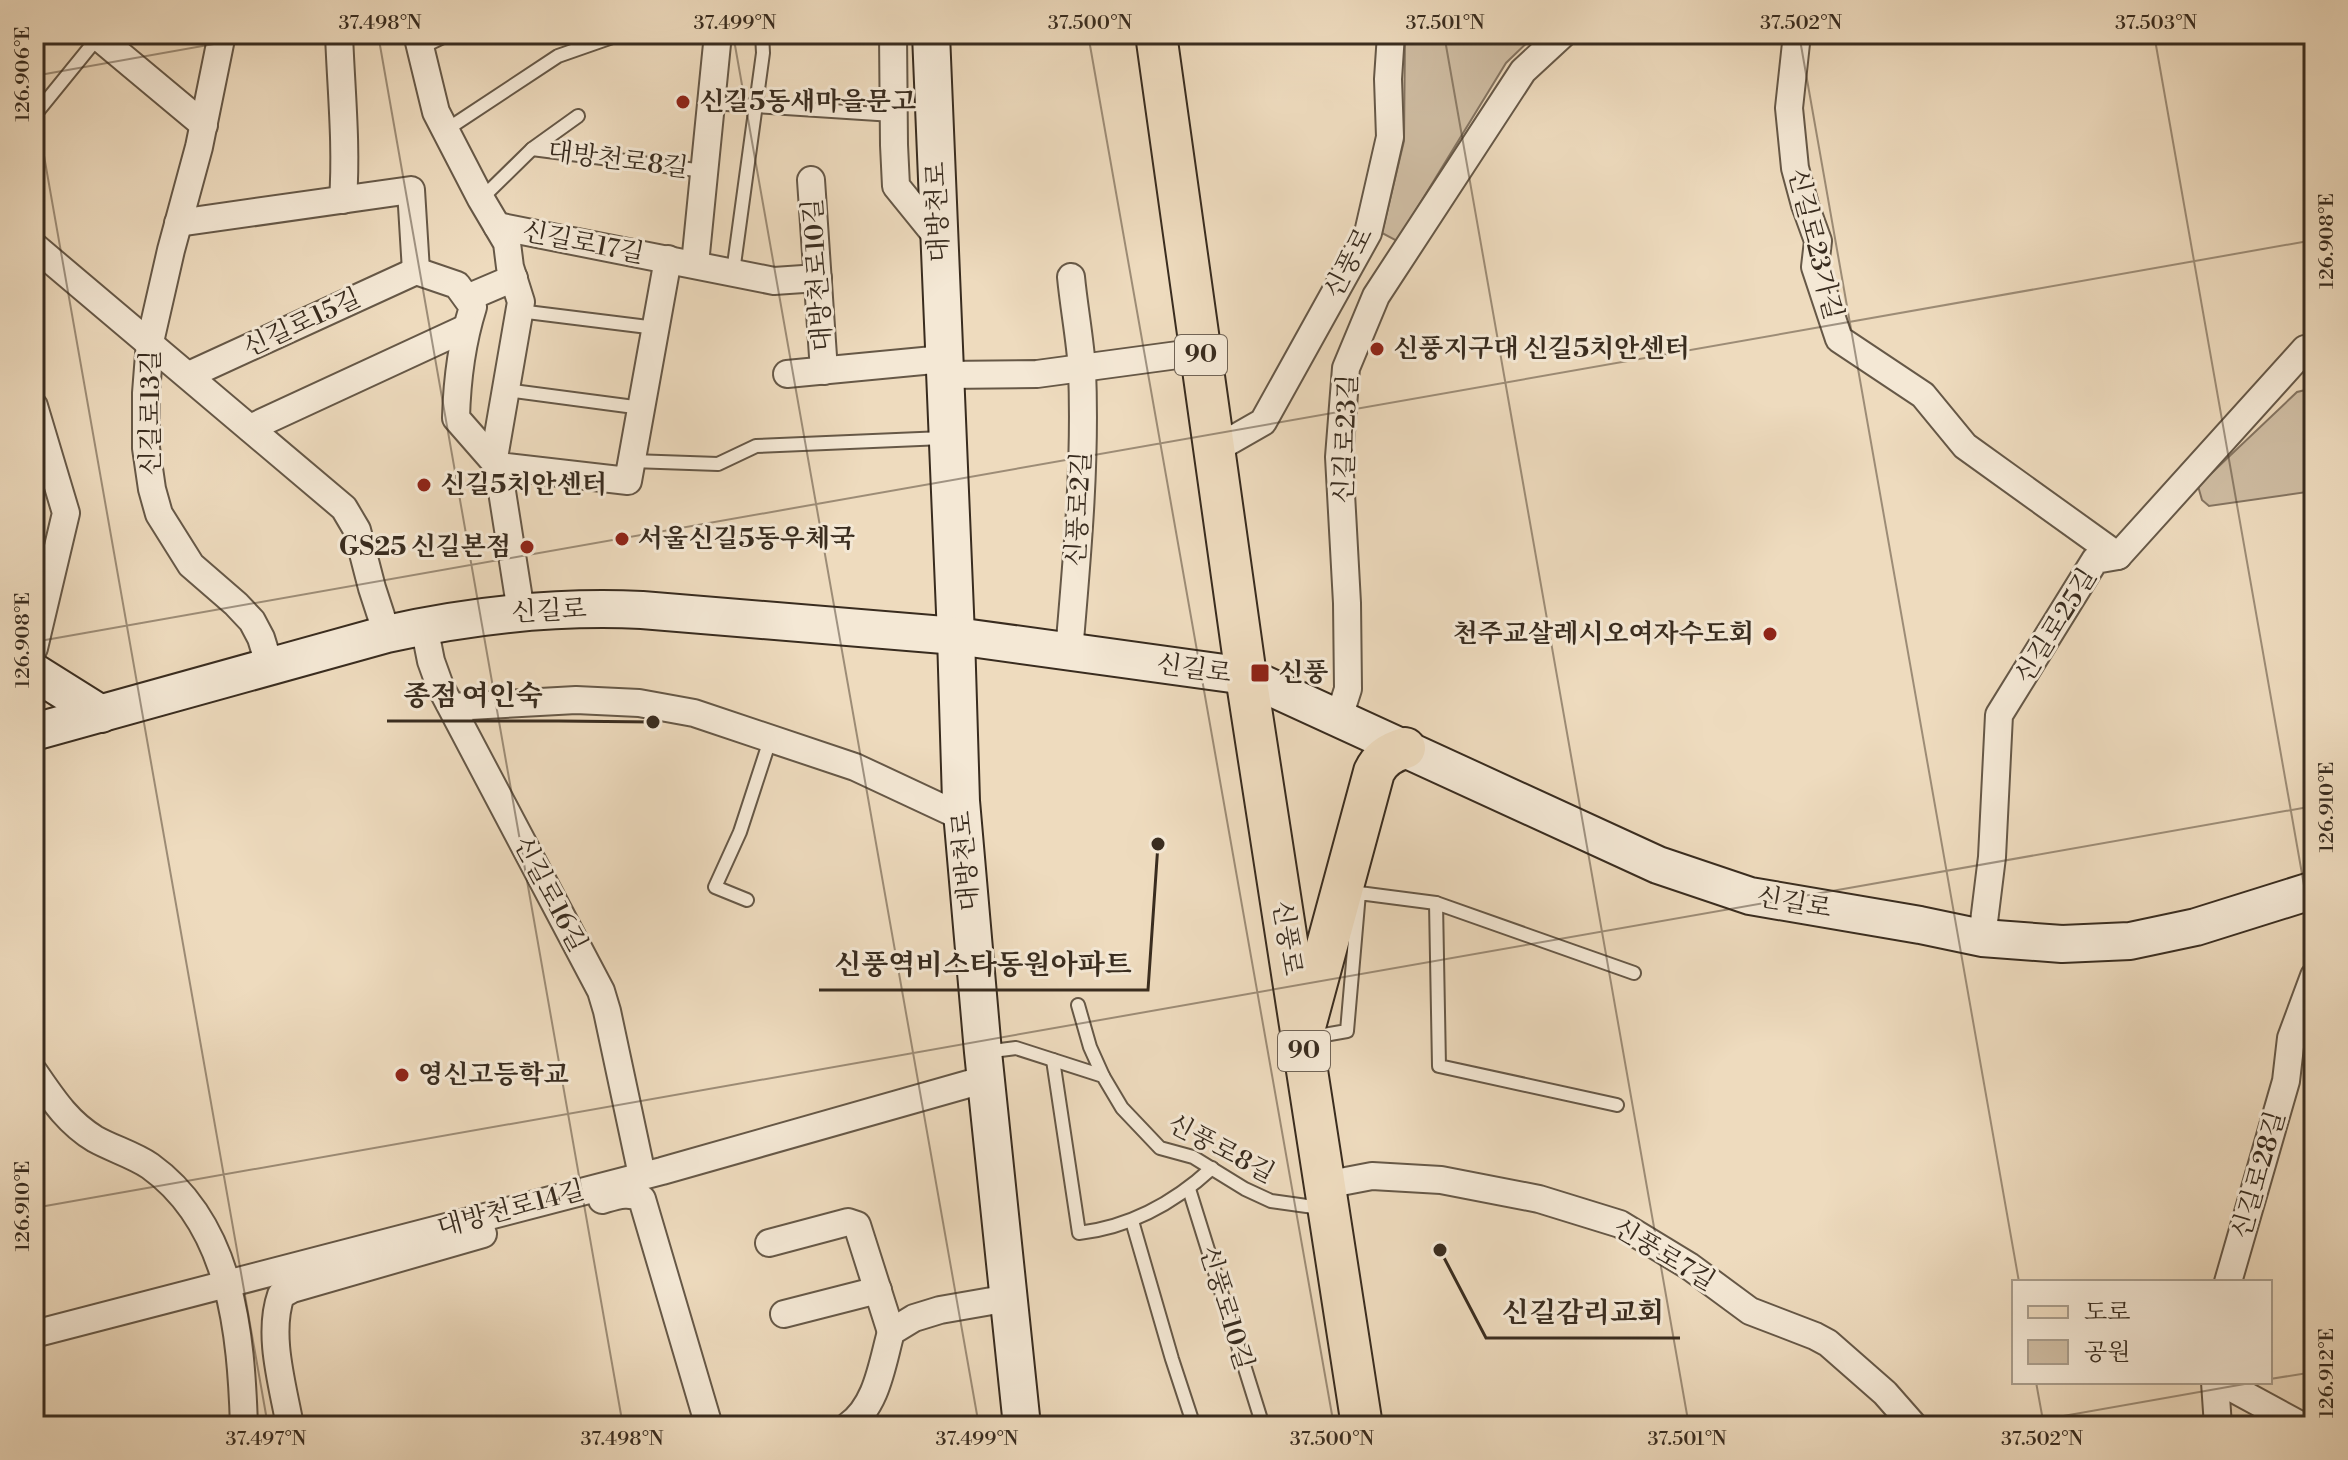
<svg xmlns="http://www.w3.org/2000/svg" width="2348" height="1460" font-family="'Libre Bodoni','Noto Serif KR',serif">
<rect width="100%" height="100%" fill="#eedbbe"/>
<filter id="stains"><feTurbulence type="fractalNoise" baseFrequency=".0025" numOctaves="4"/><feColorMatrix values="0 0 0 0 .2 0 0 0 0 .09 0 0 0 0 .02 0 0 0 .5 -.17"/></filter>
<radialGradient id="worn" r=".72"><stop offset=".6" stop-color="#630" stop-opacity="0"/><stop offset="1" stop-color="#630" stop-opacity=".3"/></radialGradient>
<g fill="#cfbda3" stroke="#847461" stroke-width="2">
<polygon points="1405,34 1536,34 1506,63 1397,241 1382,233 1404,141"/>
<polygon points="2314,388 2314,491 2209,506 2202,500 2198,486 2297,392"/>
</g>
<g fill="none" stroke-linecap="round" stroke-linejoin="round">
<g stroke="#665847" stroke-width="16">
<g id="lane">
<polyline points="420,48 449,34"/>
<polyline points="711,103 893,115"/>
<polyline points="34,116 99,36"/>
<polyline points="446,130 558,56 621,34"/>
<polyline points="532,149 704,171"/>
<polyline points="481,199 532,149 578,116"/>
<polyline points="733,272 763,53 762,34"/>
<polyline points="519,311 656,328"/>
<polyline points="506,390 642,408"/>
<polyline points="632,461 718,464 756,446 943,438"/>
<polyline points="747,900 715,887 740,832 770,740"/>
<polyline points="1078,1005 1090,1047 1103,1076"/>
<polyline points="1307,1038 1347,1031 1359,893 1436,903"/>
<polyline points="985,1052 1016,1048 1103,1076 1122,1108 1160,1148 1193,1157 1245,1189 1271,1201 1321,1208"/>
<path d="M1053,1060L1079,1233C1130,1227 1174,1203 1212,1168"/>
<polyline points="1617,1105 1439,1066 1436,903 1634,973"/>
<polyline points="1189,1189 1263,1426"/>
<polyline points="1132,1221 1172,1359 1194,1426"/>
</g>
</g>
<g stroke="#665847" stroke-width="30">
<g id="street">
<polyline points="95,34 204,125"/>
<polyline points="222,34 199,147 171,250 150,342 146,393 146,448 152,489 159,514 191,565 236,604 252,621 261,638 270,667"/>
<path d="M339,34C341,89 347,145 343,200"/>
<polyline points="417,34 436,112 481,199 507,243 510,267 521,302 494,458 498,466 628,481 668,259"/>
<polyline points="893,34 894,145 896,186 939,239"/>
<polyline points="1797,34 1789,108 1795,168 1805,205 1818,241 1815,267 1839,339 1923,395 1965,446 2118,556"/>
<polyline points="811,180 824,371"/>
<polyline points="178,223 411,190 416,271"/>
<polyline points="497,226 774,281 818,278"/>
<polyline points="34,246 344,508 357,530 372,588 387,634"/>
<polyline points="695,264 718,34"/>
<path d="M416,271L457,285L473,307C462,342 457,381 456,418L498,466L521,612"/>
<polyline points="467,298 514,278"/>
<polyline points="787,374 944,359"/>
<polyline points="189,375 416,271"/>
<polyline points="944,375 1037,374 1200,352"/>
<polyline points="34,406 66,513 34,648"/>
<polyline points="250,428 466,328"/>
<polyline points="1214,450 1263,422 1368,233 1390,137 1388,79 1391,34"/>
<polyline points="424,626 431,661 440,686 601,991 607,1011 642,1175"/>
<path d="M1069,652C1077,558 1086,463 1082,369C1080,339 1074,308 1071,277"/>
<polyline points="452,707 576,700 639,703 694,713 855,767 962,817"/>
<polyline points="1339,717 1348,689 1347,603 1339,457 1346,368 1376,296 1523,71 1563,34"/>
<polyline points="1982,938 1992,857 1999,715 2095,560 2118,556 2305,349 2314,358"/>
<path d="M34,1072C52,1098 67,1122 95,1139C113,1149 134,1155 150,1166C232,1225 241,1334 244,1426"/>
<polyline points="1325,1185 1372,1176 1441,1180 1539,1199 1620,1224 1689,1266 1750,1311 1815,1336 1828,1343 1885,1393 1914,1426"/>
<path d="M602,1200C616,1196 629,1191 642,1199L709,1426"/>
<polyline points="769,1243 848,1222 857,1225 891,1332"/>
<polyline points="2228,1282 2286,1081 2291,1038 2314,976"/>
<polyline points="784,1314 878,1290"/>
<polyline points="34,1334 662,1171 986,1079"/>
<polyline points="2215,1382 2218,1426"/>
<polyline points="2221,1382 2302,1426"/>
<path d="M290,1426C283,1386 267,1335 281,1295L292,1289L483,1234"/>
<path d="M848,1426C877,1406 882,1364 891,1332L914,1318L940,1310L1009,1298"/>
</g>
</g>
<g stroke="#392c1f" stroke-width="40">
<g id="secondary">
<polyline points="931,34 956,636 961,801 983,1052 1022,1426"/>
<polyline points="34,672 101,714"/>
<path d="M34,732L387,634C472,615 555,606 642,610L956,636L1246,676L1658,865L1750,896L1920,925L1982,938L2062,944L2130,941L2196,927L2314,890"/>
</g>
</g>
<g stroke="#392c1f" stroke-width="44">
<g id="primary">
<polyline points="1156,34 1246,676 1362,1426"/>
<path d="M1306,1023L1374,772C1380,759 1391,752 1405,748"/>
</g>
</g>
<use href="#lane" stroke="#f4e8d5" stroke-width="12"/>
<use href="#street" stroke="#f4e8d5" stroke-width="26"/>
<use href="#secondary" stroke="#f4e8d5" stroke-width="36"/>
<use href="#primary" stroke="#eedbbe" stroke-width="40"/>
</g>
<path fill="none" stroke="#392c1f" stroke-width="2" stroke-opacity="0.45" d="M378,34L623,1426M733,34L979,1426M1088,34L1334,1426M1444,34L1689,1426M1799,34L2019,1282M2154,34L2314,942M34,76L270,34M34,99L268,1426M34,642L2314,240M34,1208L2314,806M2270,1379L2314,1372M2036,1382L2044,1426M2006,1426L2256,1382"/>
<g fill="#8f2418" stroke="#f4e8d5" stroke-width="3">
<circle cx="683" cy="102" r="8"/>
<circle cx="1377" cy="349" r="8"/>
<circle cx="424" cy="485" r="8"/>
<circle cx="622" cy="539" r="8"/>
<circle cx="527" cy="547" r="8"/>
<circle cx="1770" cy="634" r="8"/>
<rect x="1250" y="663" width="20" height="20" rx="4"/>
<circle cx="402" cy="1075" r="8"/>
</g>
<g text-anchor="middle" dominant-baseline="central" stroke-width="6" stroke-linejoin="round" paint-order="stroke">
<g fill="#f4e8d5" stroke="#716456" stroke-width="2">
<rect x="1175" y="335" width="52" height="40" rx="6"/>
<rect x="1278" y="1031" width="52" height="40" rx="6"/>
</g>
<g font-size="24" font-weight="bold" fill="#392c1f">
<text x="1201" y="355">90</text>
<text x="1304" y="1051">90</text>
</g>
<g font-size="26" font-weight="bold" fill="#392c1f" stroke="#f4e8d5" text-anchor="start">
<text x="699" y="102">신길5동새마을문고</text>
<text x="1393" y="349">신풍지구대 신길5치안센터</text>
<text x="440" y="485">신길5치안센터</text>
<text x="638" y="539">서울신길5동우체국</text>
<text x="511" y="547" text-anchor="end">GS25 신길본점</text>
<text x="1754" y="634" text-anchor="end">천주교살레시오여자수도회</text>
<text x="1278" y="673">신풍</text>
<text x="418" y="1075">영신고등학교</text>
</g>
<g font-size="26" fill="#392c1f" stroke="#f4e8d5">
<text transform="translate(618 160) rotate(7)">대방천로8길</text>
<text transform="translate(938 212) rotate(-92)">대방천로</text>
<text transform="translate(583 243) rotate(11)">신길로17길</text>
<text transform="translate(1815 244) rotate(76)">신길로23가길</text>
<text transform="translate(1349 263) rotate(-63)">신풍로</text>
<text transform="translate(818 275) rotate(-94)">대방천로10길</text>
<text transform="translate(302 323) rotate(-25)">신길로15길</text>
<text transform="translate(151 413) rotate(-90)">신길로13길</text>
<text transform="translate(1346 439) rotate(-88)">신길로23길</text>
<text transform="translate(1079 509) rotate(-87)">신풍로2길</text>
<text transform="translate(549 611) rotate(-3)">신길로</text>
<text transform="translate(2056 626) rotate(-58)">신길로25길</text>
<text transform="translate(1194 669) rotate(8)">신길로</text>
<text transform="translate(966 861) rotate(-95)">대방천로</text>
<text transform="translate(550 894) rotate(62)">신길로16길</text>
<text transform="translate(1794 903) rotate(10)">신길로</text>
<text transform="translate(1287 938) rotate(81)">신풍로</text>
<text transform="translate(1221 1149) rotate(28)">신풍로8길</text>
<text transform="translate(2259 1175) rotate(-74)">신길로28길</text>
<text transform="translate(511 1209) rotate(-15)">대방천로14길</text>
<text transform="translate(1664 1255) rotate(31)">신풍로7길</text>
<text transform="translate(1226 1308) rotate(73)">신풍로10길</text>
</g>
</g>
<path fill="none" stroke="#392c1f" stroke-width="3" d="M653 722L559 721H387M1158 844L1148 990H819M1440 1250L1486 1338H1680"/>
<g fill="#392c1f" stroke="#f4e8d5" stroke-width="3">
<circle cx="653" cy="722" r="8"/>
<circle cx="1158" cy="844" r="8"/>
<circle cx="1440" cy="1250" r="8"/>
</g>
<g font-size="28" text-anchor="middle" font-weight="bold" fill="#392c1f" stroke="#f4e8d5" stroke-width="6" stroke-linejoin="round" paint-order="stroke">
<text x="473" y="705">종점 여인숙</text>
<text x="983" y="974">신풍역비스타동원아파트</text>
<text x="1583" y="1322">신길감리교회</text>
</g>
<rect width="2348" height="1460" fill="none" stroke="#eedbbe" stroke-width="88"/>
<rect x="2012" y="1280" width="260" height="104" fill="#f4e8d5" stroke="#a99d8c" stroke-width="2"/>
<rect x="2028" y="1306" width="40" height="12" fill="#eedbbe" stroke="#a99d8c" stroke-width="2"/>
<text x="2084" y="1320" font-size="24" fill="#392c1f">도로</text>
<rect x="2028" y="1340" width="40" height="24" fill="#cfbda3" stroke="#a99d8c" stroke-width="2"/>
<text x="2084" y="1360" font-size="24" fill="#392c1f">공원</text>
<rect x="44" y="44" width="2260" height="1372" fill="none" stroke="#392c1f" stroke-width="3"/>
<g font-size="20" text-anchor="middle" fill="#392c1f">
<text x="380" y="29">37.498°N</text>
<text x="735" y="29">37.499°N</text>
<text x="1090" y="29">37.500°N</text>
<text x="1445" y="29">37.501°N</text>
<text x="1801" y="29">37.502°N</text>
<text x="2156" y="29">37.503°N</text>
<text transform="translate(22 74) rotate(-90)" y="7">126.906°E</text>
<text transform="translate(2326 241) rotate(-90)" y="7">126.908°E</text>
<text transform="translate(22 640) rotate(-90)" y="7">126.908°E</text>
<text transform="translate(2326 807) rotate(-90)" y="7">126.910°E</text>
<text transform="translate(22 1206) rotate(-90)" y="7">126.910°E</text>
<text transform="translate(2326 1373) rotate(-90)" y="7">126.912°E</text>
<text x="266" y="1445">37.497°N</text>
<text x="622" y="1445">37.498°N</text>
<text x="977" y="1445">37.499°N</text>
<text x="1332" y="1445">37.500°N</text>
<text x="1687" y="1445">37.501°N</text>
<text x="2042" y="1445">37.502°N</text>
</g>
<rect width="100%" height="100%" filter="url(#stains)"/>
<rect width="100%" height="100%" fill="url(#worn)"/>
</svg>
